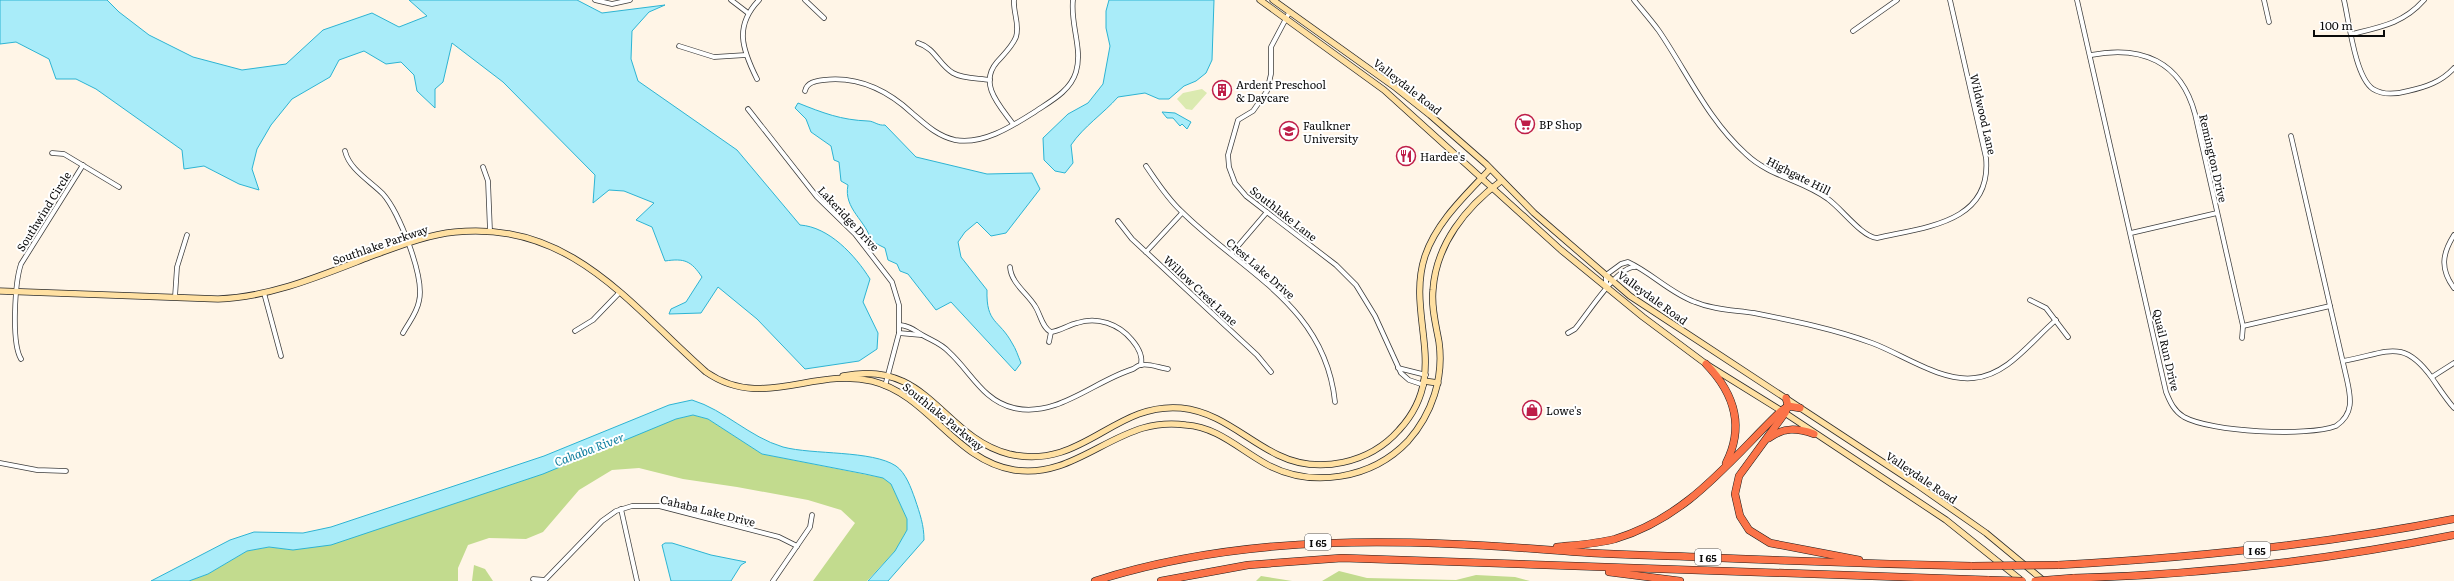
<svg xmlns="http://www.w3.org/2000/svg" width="2454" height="581" font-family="Literata,serif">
<rect width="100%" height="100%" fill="#fff5e7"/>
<polygon fill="#dbeab0" points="1202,89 1207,93 1192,110 1186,109 1177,99 1183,93"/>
<g fill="#c2db8e">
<polygon points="693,415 708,419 762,454 883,478 891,484 907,519 907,530 895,551 867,581 813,581 855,523 841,510 808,500 737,487 683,479 639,468 612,470 579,490 543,532 526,539 489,538 468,545 458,568 458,581 189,581 208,574 247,551 269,547 293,550 676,419"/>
<polygon points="474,565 485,569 493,581 472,581"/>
<polygon points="1339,571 1367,578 1456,580 1476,575 1515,577 1530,581 1322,581"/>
<polygon points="1261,576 1292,581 1256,581"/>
</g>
<g fill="#a9ecf9" stroke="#2db4d3">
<path d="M0,0H107L119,12L149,35L193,57L242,70L286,64L323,30L372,13L399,27L427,16L409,0H577L602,13L665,5L649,12L632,31L631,59L638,81L737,150L800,225C829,227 855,255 870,279L863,302L878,333L877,349L859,361L805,369L757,319L718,287L701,313L669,314L671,309L686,302L702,277C691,261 685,258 665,261L652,227L636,220L654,203L624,191L609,190L593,203L595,175L503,82L452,43L443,82L435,89V108L417,91L414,75L401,62L386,64L364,51L339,60L330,77L292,99L271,125L257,149L252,169L259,190L239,184L204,166L184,169L182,150L96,89L76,79H56L49,59L16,42L0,44Z"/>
<path d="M1109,0H1214L1212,60L1206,73L1196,81L1184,86L1169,99H1159L1145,93L1118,97C1103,114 1084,126 1071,145L1073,163L1065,173L1055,171L1044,160L1043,138L1068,114L1088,103L1103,84L1110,46L1106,28V11Z"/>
<path d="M798,103C823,113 841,120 868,121C874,121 878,126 885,125L916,157L987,174L1032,173L1040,189L1006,233L991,236L977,222L965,232L958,242L961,257L987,290C986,324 999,319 1012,343C1016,349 1018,356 1021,363L1015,371L951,302L936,310L908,274L900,271L897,264L888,260L885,248L871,241C867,221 843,209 848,185L841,181L839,162L834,160L831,146L811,132L806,119L795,108Z"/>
<polygon points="1162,112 1175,113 1191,122 1187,129 1182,124 1180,126 1173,118 1167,118"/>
<path d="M692,400C725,410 749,437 783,447C813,455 872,450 896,466C906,473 911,488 915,499C920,514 924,525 924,540L888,581H868L895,551L907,530V519L891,484L883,478L865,474L762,454L708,419L693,415L676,419L543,474L331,545L293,550L269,547L247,551L208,574L189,581H151L230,540L254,532L303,533L331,527L544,456L669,405Z"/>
<polygon points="665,543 672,543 711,555 746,562 741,565 731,581 671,581 662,545"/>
</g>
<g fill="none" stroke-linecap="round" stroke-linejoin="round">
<g stroke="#3d3d3d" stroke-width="5.5">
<g id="street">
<polyline points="595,0 612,4 630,0"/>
<polyline points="731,0 748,13"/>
<polyline points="805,0 824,18"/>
<path d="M1634,0C1642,10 1651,20 1659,31C1687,72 1708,120 1746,154C1770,177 1803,180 1828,199C1842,209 1862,237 1877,238C1925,227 1992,223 1986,158L1950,0"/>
<path d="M2077,0L2166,392C2170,402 2174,411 2184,417C2211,432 2307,437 2336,426C2354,414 2351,398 2347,380L2291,136"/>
<polyline points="2264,0 2269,22"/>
<path d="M2344,0C2349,21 2355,77 2373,89C2384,96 2397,94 2408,91C2426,87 2441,82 2454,68"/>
<polyline points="1289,13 1271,47 1271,74 1267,91 1253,111 1238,120 1228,155 1229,167 1235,183 1246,196 1336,265 1356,285 1375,316 1401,373 1409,380 1424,385"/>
<polyline points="1853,31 1897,0"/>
<path d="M2352,34C2381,27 2404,23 2424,0"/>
<path d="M918,43C935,48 939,65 953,73C963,79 978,78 990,80"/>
<polyline points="679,46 714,57 746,55"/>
<path d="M2091,55C2141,45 2181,61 2195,114L2243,326L2242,338"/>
<path d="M757,79C742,49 734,26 759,0"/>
<path d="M805,91C807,82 816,81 824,80C858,76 887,90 912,113C925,124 937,136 955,140C982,145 1011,127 1033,113C1049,102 1070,92 1076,72C1083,49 1070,24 1073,0"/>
<polyline points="748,109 817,197 855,234 892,282 899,305 899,333 885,386"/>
<path d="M1013,124C1000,106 978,84 997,62C1004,54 1012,47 1016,37C1020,24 1013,13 1014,0"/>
<path d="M345,151C349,169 370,181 383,194C399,212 425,277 419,301C417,313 409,322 403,333"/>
<polyline points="52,153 64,154 119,187"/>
<path d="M1146,166C1157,182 1167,198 1181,211C1242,272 1325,305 1335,402"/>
<polyline points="483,167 488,181 490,231"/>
<polyline points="1118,221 1132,239 1257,355 1271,372"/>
<polyline points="2131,233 2217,213"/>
<path d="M2454,235C2442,254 2440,269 2454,288"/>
<polyline points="1146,252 1182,213"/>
<polyline points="1232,253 1267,212"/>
<path d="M1010,267C1011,283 1027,293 1035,306C1040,313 1042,328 1051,332"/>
<path d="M1606,287V275L1621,264L1628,262C1652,273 1670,293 1695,302C1714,310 1735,310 1754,313C1794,321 1834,329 1872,343C1902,354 1941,382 1974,378C2008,375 2031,341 2056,320"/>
<polyline points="264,293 281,356"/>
<polyline points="175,297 177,267 187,235"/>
<polyline points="2030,300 2046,308 2068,337"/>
<path d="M900,325C911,326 915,331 924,336C933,341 942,344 949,352C971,372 983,401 1014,408C1057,418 1094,381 1133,369C1135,368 1138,365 1141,365C1148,363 1160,368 1168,369"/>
<polyline points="2243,326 2330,306"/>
<polyline points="575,331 593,320 620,292"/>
<path d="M1051,332C1060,331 1068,325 1077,323C1097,316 1119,324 1132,340C1138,347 1143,356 1141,365"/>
<polyline points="899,333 921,335"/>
<path d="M1568,333L1575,329C1587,315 1617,266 1635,267"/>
<polyline points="1049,342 1051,332"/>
<path d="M21,359C11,342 15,282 21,264L83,165"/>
<path d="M2343,361C2386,354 2402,336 2432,378C2439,388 2446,399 2454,408"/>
<polyline points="1398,368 1426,375"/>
<polyline points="2432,377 2454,363"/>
<polyline points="0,463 37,470 66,471"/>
<polyline points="621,509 637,581"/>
<polyline points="533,579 545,580"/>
<polyline points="545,580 602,521 616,511 632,506 659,506 779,537 797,546"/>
<polyline points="773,581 810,527 812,515"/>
</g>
</g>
<g stroke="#2c2c2c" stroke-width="7">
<g id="secondary">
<polyline points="1260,0 1384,90 1561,250 1643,317 1706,364 1785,413 1946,520 2022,581"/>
<polyline points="1273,0 1396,88 1430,115 1486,164 1534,213 1630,296 1916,484 1986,533 2044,581"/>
<path d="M0,291L218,299C271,297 320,276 369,257C397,247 425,235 455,232C570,220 630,305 706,372C762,411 813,367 872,381C929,395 954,460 1014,470C1064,478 1099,441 1143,428C1157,424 1171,423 1186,425C1217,427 1239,449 1266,464C1312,489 1372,479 1408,441C1432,414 1444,378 1439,342C1436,325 1431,307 1433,290C1436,244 1466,207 1501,181"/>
<path d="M843,376C928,358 942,437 1009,454C1083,471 1113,402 1181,408C1220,412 1245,439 1278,455C1319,475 1370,463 1399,430C1452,373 1405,317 1425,256C1437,221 1466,195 1490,169"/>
<polyline points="1424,381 1438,383"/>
</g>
</g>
<g stroke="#1b1b1b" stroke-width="8">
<g id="highway">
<path d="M1706,364C1734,393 1745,426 1726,463"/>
<polyline points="1786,398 1788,406 1785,413 1739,476 1735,494 1740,516 1749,530 1770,543 1859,560"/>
<path d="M1769,438C1784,427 1797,428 1814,434"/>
<path d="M1557,547C1576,545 1596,544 1615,539C1688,517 1728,462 1781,411L1788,406L1800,408"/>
<path d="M2058,565C2191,558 2323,545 2454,519"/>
<polyline points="1609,572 1680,581"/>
<path d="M2073,578C2200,575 2329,560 2454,535"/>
<path d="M1095,581C1248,532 1407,539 1565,551C1609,555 1653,555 1698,557C1789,561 1880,564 1972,566"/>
<polyline points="1161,581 1248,565 1342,558 1989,580"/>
</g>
</g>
<use href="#street" stroke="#fff" stroke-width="4"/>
<use href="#secondary" stroke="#ffe0a2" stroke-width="5.5"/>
<use href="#highway" stroke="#fb7348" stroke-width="7"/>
<g stroke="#1b1b1b" stroke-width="8" stroke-linecap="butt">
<g id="highway-bridge">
<polyline points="1972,566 2058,565"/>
<polyline points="1989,580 2022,581"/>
<polyline points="2035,581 2073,578"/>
</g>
</g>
<use href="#highway-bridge" stroke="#fb7348" stroke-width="7"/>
</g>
<defs>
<g id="building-ring" transform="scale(1)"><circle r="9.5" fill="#fff" stroke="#be1d48" stroke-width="1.5"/><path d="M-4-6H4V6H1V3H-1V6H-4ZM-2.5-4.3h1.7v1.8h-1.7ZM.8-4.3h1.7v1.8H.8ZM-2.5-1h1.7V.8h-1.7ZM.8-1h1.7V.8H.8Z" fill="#be1d48"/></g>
<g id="supermarket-ring" transform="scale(1)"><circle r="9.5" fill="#fff" stroke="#be1d48" stroke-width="1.5"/><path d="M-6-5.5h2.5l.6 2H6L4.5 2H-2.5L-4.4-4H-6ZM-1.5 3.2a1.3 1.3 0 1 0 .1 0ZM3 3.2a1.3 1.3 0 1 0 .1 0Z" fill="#be1d48"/></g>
<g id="university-ring" transform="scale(1)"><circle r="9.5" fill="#fff" stroke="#be1d48" stroke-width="1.5"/><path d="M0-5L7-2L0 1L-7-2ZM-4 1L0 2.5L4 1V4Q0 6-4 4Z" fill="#be1d48"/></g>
<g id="restaurant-ring" transform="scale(1)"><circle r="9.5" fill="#fff" stroke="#be1d48" stroke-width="1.5"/><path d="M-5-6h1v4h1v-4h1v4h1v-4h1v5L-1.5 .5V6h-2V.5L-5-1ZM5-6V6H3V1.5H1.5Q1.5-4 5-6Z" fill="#be1d48"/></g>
<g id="shop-ring" transform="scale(1)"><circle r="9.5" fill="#fff" stroke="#be1d48" stroke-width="1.5"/><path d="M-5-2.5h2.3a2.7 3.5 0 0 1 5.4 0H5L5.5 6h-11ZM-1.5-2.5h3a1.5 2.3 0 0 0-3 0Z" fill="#be1d48"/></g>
</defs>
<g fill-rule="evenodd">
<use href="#building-ring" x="1222" y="90"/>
<use href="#supermarket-ring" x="1525" y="124"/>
<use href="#university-ring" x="1289" y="131"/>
<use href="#restaurant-ring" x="1406" y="156"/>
<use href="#shop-ring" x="1532" y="410"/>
</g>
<g text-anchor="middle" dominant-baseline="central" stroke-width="4" stroke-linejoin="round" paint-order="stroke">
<g fill="#fff" stroke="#545454" stroke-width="1">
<rect x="1305" y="534" width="26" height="16" rx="3"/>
<rect x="2244" y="542" width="26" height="16" rx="3"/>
<rect x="1695" y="549" width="26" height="16" rx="3"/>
</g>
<g font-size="10" font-weight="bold" fill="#0a0a0a">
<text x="1318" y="542">I 65</text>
<text x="2257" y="550">I 65</text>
<text x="1708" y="557">I 65</text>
</g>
<g font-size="11" fill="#0a0a0a" stroke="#fff" text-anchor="start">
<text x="1236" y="84">Ardent Preschool<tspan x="1236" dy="13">&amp; Daycare</tspan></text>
<text x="1539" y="124">BP Shop</text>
<text x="1303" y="125">Faulkner<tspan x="1303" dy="13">University</tspan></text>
<text x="1420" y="156">Hardee's</text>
<text x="1546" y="410">Lowe's</text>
</g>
<g font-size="11" fill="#0a0a0a" stroke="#fff">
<text transform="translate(1408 86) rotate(38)">Valleydale Road</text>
<text transform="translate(1984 114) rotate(77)">Wildwood Lane</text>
<text transform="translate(2214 158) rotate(77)">Remington Drive</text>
<text transform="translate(1799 175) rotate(27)">Highgate Hill</text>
<text transform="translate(43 211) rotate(-58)">Southwind Circle</text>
<text transform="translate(1284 213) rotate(38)">Southlake Lane</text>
<text transform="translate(849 218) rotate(47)">Lakeridge Drive</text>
<text transform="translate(380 244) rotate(-19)">Southlake Parkway</text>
<text transform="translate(1261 268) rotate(41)">Crest Lake Drive</text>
<text transform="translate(1201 290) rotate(43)">Willow Crest Lane</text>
<text transform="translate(1653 297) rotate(36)">Valleydale Road</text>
<text transform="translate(2167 350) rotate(77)">Quail Run Drive</text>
<text transform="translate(944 416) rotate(39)">Southlake Parkway</text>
<text transform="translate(1922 477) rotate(34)">Valleydale Road</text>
<text transform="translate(708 510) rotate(14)">Cahaba Lake Drive</text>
</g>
<g font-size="12" font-style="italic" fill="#0f7f9f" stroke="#fff">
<text transform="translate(589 449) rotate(-21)">Cahaba River</text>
</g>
</g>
<path d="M2314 30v6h70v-6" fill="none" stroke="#0a0a0a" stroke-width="2"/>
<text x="2320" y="30" font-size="12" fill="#0a0a0a" stroke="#ffffff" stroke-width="3" paint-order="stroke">100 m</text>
</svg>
